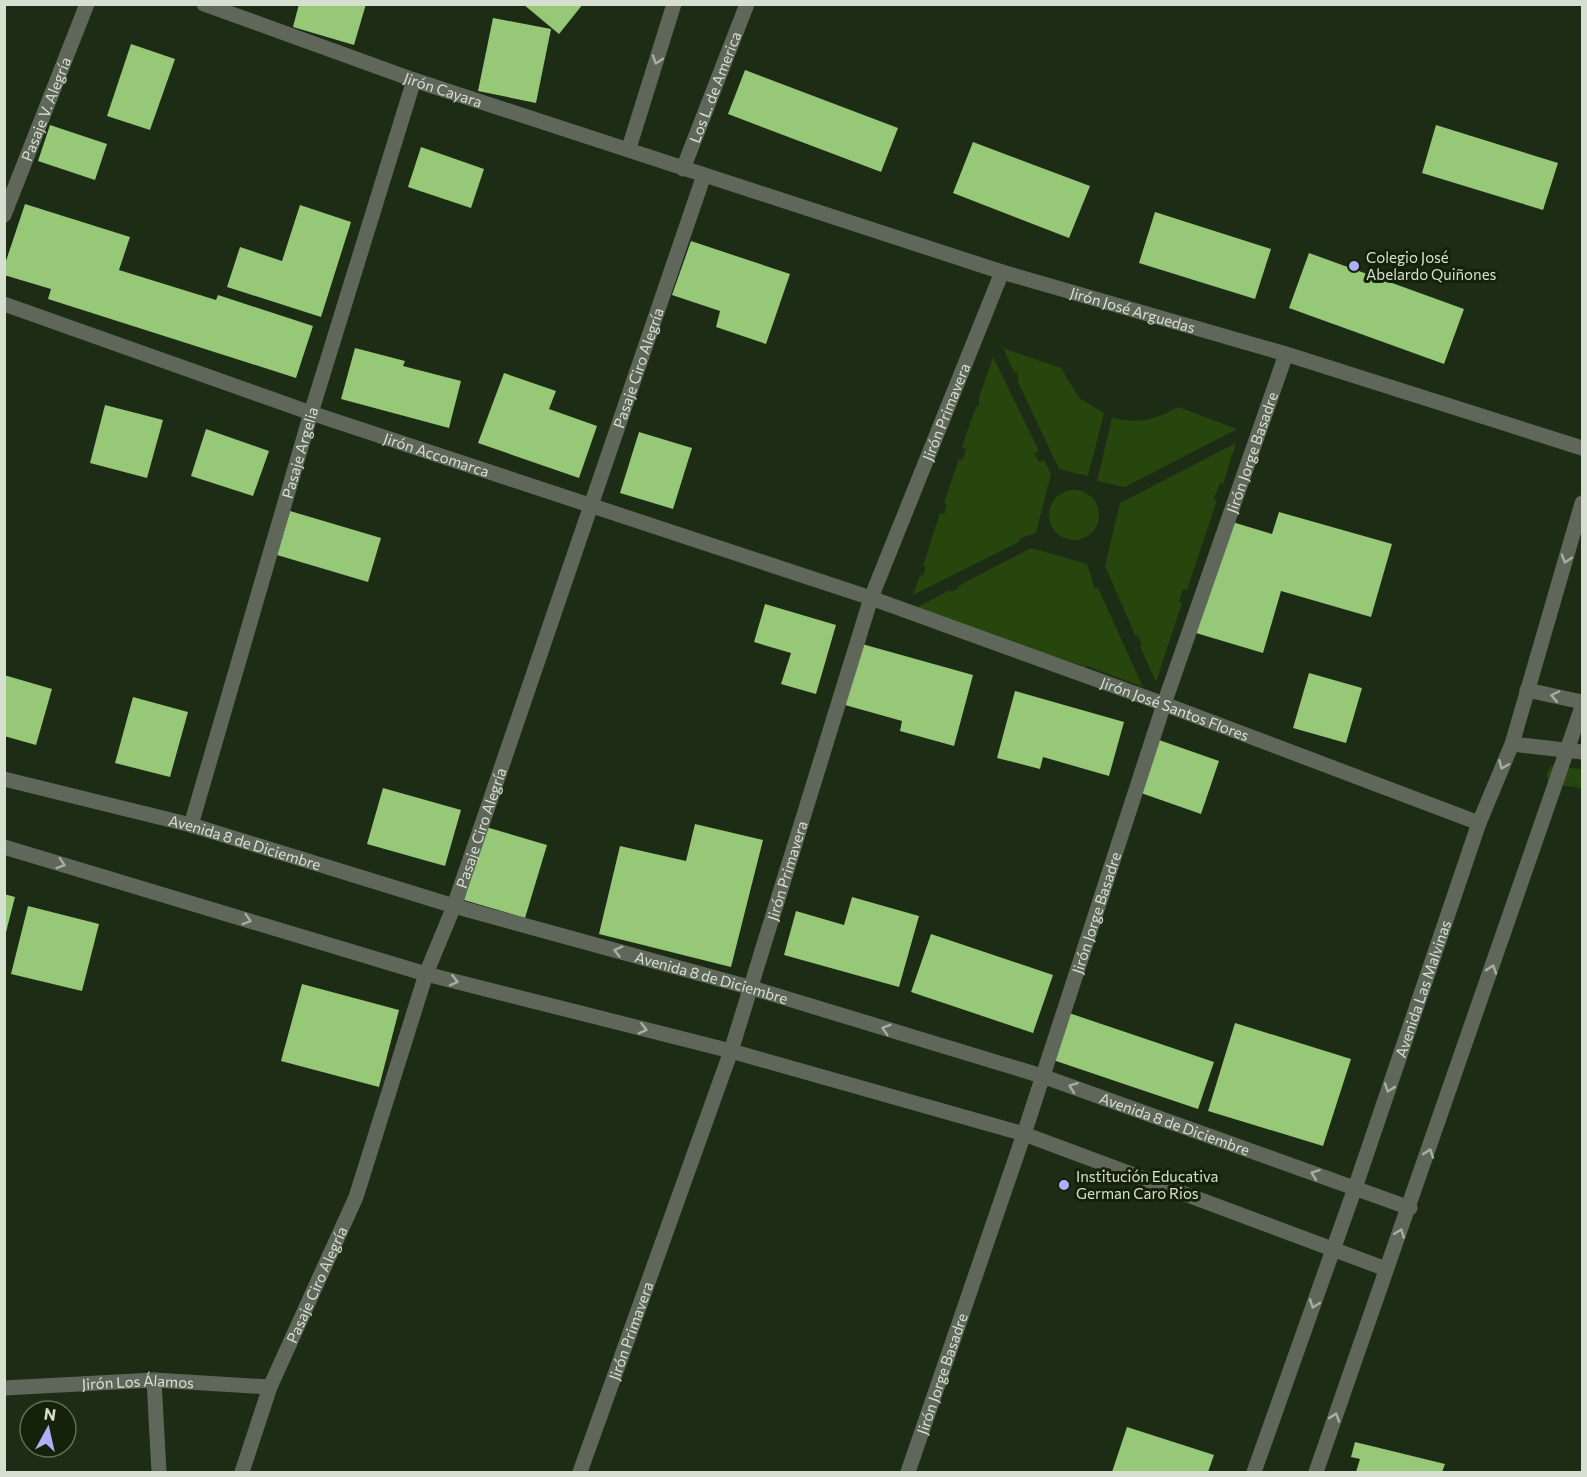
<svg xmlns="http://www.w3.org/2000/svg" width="1587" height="1477" font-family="Commissioner,sans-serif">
<rect width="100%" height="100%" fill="#1d2c14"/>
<g fill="#27460e">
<polygon points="1003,348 1061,368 1079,398 1104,413 1088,476 1059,469 1017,380 1019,378 1016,371 1014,372"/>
<polygon points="993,357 1039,451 1034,454 1039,462 1044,460 1051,474 1036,533 1021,538 1017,543 913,595 920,575 923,576 926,567 923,566 940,513 944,514 947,504 944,503 959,459 963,460 966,449 962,447 976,406 979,407 979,398"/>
<path d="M1178,407L1237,429L1125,487L1097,481L1112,418C1137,424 1156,420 1178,407Z"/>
<polygon points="1236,443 1223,484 1220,483 1214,499 1217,500 1187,590 1183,589 1179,602 1182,603 1156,682 1140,646 1142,645 1138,636 1136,637 1105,566 1120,503"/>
<circle cx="1074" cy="515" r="25"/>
<polygon points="1031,548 1087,564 1095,589 1098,588 1143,687 1087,666 1086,667 912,610 950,590 951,592 959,588 958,586"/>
<polygon points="1551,766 1582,769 1582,788 1549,784 1546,775"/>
</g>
<g fill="#96c877">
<polygon points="299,4 366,4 354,45 293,27"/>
<polygon points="523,4 583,4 559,34"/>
<polygon points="493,18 551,29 536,103 478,91"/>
<polygon points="131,44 175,59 150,130 107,116"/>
<polygon points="745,70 898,128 881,172 728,114"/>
<polygon points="50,125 107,144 95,180 38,161"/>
<polygon points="1436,125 1558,163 1543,210 1422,173"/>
<polygon points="973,142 1090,186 1069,238 953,193"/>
<polygon points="421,147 484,169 471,208 408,187"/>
<polygon points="25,204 130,237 119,270 216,300 218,295 313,326 296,378 48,299 51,289 4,275 4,267"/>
<polygon points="300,205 351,222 321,317 227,287 240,247 282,261"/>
<polygon points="1155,212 1271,249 1255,299 1139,263"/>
<polygon points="691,241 790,274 766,344 716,327 720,311 672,295"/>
<polygon points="1309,253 1464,309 1444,364 1289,308"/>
<polygon points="355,348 405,361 403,366 461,381 449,428 341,399"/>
<polygon points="504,373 556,391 549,409 597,426 579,478 478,443"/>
<polygon points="105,405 163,420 147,478 90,463"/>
<polygon points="206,429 269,451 253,496 191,476"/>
<polygon points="639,432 692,448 673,509 620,493"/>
<polygon points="290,511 381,538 368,582 277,555"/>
<polygon points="1279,512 1392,544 1371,617 1281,591 1263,653 1196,633 1229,521 1272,534"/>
<polygon points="765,604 836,625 816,694 781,684 791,653 754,642"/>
<polygon points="862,644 973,675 954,746 900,731 902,721 845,705"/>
<polygon points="1309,673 1362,688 1346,743 1293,728"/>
<polygon points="4,675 52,689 36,745 4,736"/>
<polygon points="1015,691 1124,722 1109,776 1043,757 1040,769 997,758"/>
<polygon points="133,697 188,712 170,777 115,763"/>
<polygon points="1159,740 1219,761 1201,814 1141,793"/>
<polygon points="383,788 461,810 445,866 367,844"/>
<polygon points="695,824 763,840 731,967 599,934 620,846 686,861"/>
<polygon points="486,827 547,845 525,918 464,900"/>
<polygon points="4,894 15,897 5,936 4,936"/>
<polygon points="852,897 919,916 899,987 784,955 796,911 844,925"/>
<polygon points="28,906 99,924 82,991 11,974"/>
<polygon points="931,934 1053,975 1033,1033 911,992"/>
<polygon points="302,984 399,1010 379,1087 281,1061"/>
<polygon points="1069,1013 1214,1062 1198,1109 1053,1060"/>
<polygon points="1235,1023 1351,1059 1323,1146 1208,1111"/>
<polygon points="1127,1427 1214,1455 1208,1472 1112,1472"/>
<polygon points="1355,1442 1445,1464 1442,1472 1356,1472 1360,1459 1351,1457"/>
</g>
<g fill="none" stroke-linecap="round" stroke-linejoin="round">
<g stroke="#5f675b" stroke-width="15">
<path id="s1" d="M204,4L414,80L1002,272L1286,354L1582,448"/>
<polyline points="629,148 674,4"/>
<path id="s2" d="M683,169L747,4"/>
<path id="s3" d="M4,215L87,4"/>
<path id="s4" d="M4,304L311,413L871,598L1164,704L1479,823"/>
<polyline points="1527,690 1582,702"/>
<polyline points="1512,744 1582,752"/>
<path id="s5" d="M4,779L191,825L454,906L752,988L1042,1076L1410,1208"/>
<path id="s6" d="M191,825L311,413L414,80"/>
<polyline points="4,847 426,974 731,1051 1024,1134 1386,1269"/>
<polyline points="154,1380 159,1472"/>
<path id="s7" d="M4,1388L154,1380L270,1387"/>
<path id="s8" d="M242,1472L270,1387L356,1197L426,974L454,906L704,175"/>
<path id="s9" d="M580,1472L731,1051L871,598L1002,272"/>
<path id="s10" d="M908,1472L1024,1134L1164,704L1286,354"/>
<path id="s11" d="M1254,1472L1355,1188L1479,823L1512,744L1582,503"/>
<polyline points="1316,1472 1582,707"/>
</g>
</g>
<defs><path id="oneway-chevron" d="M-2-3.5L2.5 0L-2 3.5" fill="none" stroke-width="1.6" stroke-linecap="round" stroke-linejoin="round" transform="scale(1.5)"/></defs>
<g stroke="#a6b0a1">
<use href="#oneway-chevron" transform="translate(657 60) rotate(108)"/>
<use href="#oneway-chevron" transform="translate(1566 559) rotate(107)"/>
<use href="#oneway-chevron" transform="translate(1555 696) rotate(-168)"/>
<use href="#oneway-chevron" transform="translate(1503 765) rotate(113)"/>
<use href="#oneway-chevron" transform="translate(61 864) rotate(17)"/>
<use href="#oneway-chevron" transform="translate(247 920) rotate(17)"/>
<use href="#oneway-chevron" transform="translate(618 951) rotate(-165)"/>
<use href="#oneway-chevron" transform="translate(1492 969) rotate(-71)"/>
<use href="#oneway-chevron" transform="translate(454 981) rotate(14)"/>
<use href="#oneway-chevron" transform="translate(643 1029) rotate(14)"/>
<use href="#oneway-chevron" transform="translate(886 1029) rotate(-163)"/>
<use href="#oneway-chevron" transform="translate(1073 1087) rotate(-160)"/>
<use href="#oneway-chevron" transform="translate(1389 1088) rotate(109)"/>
<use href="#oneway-chevron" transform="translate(1429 1153) rotate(-71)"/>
<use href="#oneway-chevron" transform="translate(1315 1174) rotate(-160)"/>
<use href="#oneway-chevron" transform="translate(1400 1233) rotate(-69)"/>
<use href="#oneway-chevron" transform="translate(1314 1304) rotate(110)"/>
<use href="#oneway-chevron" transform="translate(1335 1417) rotate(-71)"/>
</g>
<g fill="#afaefa" stroke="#14220a" stroke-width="2">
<circle cx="1354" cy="266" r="6"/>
<circle cx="1064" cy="1185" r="6"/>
</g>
<g text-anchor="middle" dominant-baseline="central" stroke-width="6" stroke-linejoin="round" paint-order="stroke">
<g font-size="15" fill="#d6e0d0" stroke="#14220a">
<text stroke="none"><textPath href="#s2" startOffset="88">Los L. de America</textPath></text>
<text stroke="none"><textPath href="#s1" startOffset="254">Jirón Cayara</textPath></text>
<text stroke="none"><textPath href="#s3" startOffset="114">Pasaje V. Alegría</textPath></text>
<text stroke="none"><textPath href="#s1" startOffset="978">Jirón José Arguedas</textPath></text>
<text stroke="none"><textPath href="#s8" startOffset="1174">Pasaje Ciro Alegría</textPath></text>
<text stroke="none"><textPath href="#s9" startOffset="1122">Jirón Primavera</textPath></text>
<text stroke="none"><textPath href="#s6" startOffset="388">Pasaje Argelia</textPath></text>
<text stroke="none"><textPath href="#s10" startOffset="1076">Jirón Jorge Basadre</textPath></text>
<text stroke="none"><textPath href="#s4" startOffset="458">Jirón Accomarca</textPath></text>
<text stroke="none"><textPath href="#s4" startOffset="1239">Jirón José Santos Flores</textPath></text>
<text stroke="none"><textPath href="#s8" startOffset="688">Pasaje Ciro Alegría</textPath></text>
<text stroke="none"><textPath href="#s5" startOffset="249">Avenida 8 de Diciembre</textPath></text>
<text stroke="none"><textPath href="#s9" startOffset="636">Jirón Primavera</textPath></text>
<text stroke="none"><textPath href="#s10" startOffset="590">Jirón Jorge Basadre</textPath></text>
<text stroke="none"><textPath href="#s5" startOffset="735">Avenida 8 de Diciembre</textPath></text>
<text stroke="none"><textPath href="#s11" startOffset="512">Avenida Las Malvinas</textPath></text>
<text stroke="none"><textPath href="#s5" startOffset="1221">Avenida 8 de Diciembre</textPath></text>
<text stroke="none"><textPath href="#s8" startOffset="202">Pasaje Ciro Alegría</textPath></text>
<text stroke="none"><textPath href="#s9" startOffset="150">Jirón Primavera</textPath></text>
<text stroke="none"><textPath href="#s10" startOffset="104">Jirón Jorge Basadre</textPath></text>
<text stroke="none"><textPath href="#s7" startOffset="134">Jirón Los Álamos</textPath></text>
</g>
<g font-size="15" fill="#d6e0d0" stroke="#14220a" text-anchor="start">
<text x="1366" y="257">Colegio José<tspan x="1366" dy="17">Abelardo Quiñones</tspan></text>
<text x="1076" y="1176">Institución Educativa<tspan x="1076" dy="17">German Caro Rios</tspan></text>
</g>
</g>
<rect width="1587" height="1477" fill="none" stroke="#d6e0d0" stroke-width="12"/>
<g transform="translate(48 1429) rotate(8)"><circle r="28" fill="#14220a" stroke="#626e59" stroke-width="1.5"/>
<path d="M0-4.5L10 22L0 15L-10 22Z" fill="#afaefa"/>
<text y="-9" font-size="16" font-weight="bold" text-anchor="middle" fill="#d6e0d0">N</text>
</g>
</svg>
